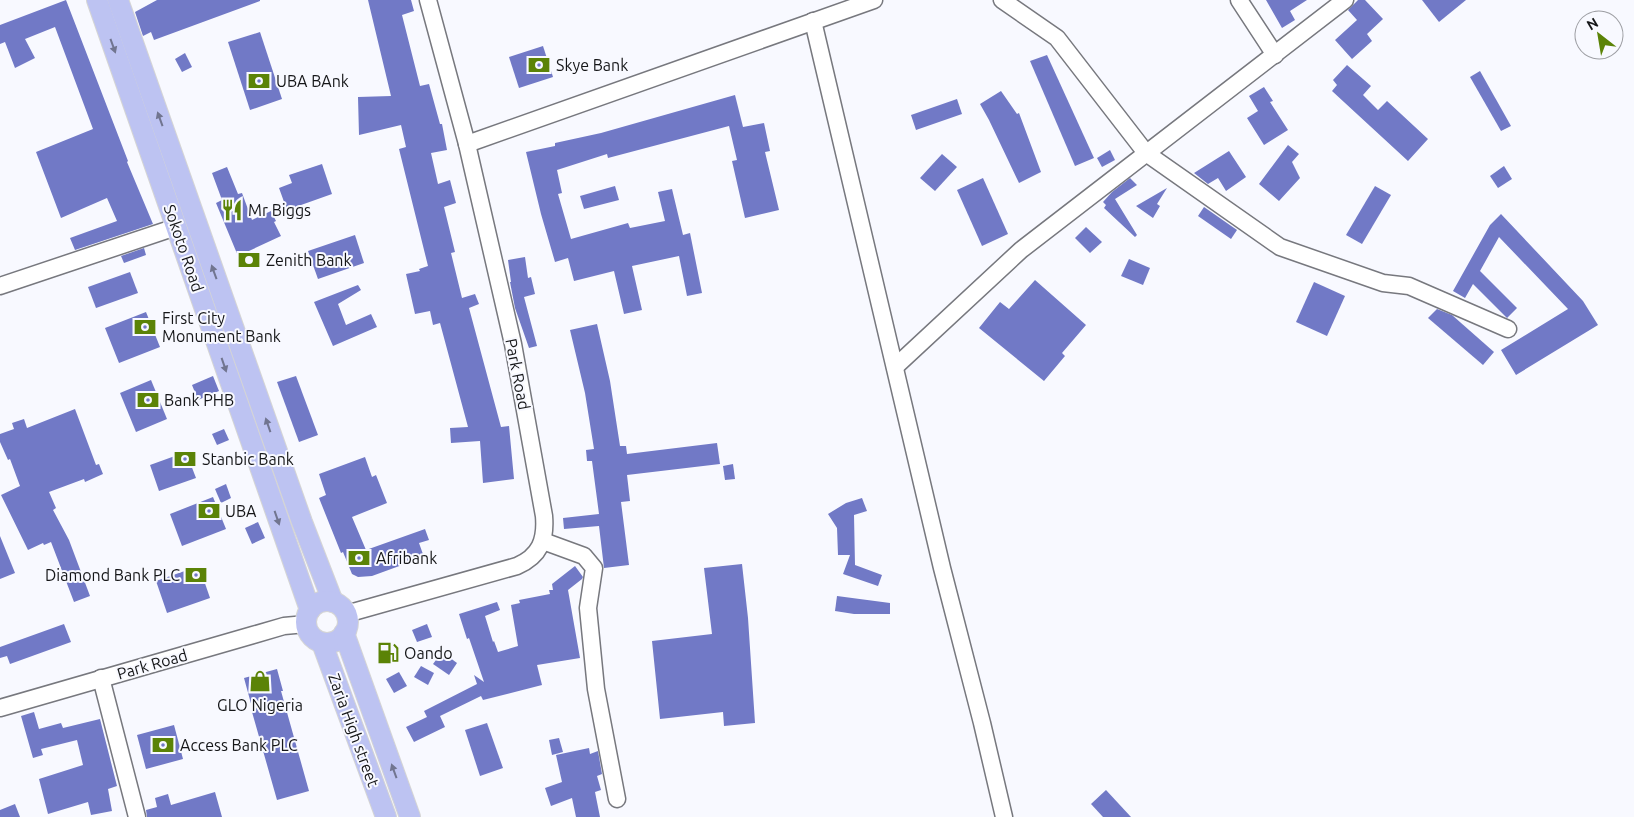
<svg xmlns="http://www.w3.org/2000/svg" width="1634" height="817" font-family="Ubuntu,sans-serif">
<rect width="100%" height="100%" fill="#f8f9ff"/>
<g fill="#7179c6">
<polygon points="66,0 128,161 127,162 153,224 75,250 70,238 117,221 107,198 61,218 36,152 93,129 55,27 25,39 35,58 15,68 5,42 0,44 0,25"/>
<polygon points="157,0 260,0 260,1 154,40 151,32 143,36 135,12"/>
<polygon points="368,0 411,0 414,11 402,15 420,86 429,84 440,124 442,124 447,150 431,153 438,184 450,180 456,203 444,207 455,252 451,253 462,298 475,294 479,304 469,308 501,427 509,426 514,479 483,483 480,441 451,443 450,428 468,427 440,323 433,325 430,311 415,314 406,274 420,271 419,269 428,266 399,149 406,147 401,125 359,135 358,97 391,96"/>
<polygon points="1266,0 1307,0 1290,11 1295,20 1282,28"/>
<polygon points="1358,0 1365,0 1383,19 1367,34 1372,41 1352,59 1335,40 1357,20 1348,10"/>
<polygon points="1422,0 1466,0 1439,22"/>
<polygon points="260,32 282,99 250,110 228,42"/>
<polygon points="543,46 553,77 519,88 509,57"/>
<polygon points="185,53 192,67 182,72 175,59"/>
<polygon points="1047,55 1094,158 1075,166 1030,61"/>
<polygon points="1347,65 1371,86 1363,95 1378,110 1387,101 1428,139 1408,161 1332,91 1337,85 1333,80"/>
<polygon points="1480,71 1511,126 1501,131 1470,77"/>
<polygon points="1264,87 1273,101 1270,102 1288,130 1264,145 1247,118 1258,111 1249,96"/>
<polygon points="1001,91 1017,114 1019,113 1041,172 1019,183 989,120 980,104"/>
<polygon points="735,95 743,127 764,123 770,151 765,152 779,210 745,218 732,161 737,160 729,126 608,158 607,154 557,170 562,193 558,194 571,239 628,223 630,228 665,221 658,192 672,189 683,235 690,233 702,293 687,296 679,256 632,266 642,310 624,314 614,271 574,281 568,258 555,262 541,214 526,152 555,146 555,143 601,133"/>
<polygon points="957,99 962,114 916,130 911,115"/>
<polygon points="1288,145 1299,154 1292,162 1300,178 1279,201 1259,184"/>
<polygon points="1110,150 1115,160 1102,167 1097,158"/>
<polygon points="1229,151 1246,177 1226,191 1218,178 1208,184 1194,173"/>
<polygon points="942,154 957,167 935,191 920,178"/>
<polygon points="322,164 332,194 287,210 279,188 292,183 289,175"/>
<polygon points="1504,166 1512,179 1498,188 1490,176"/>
<polygon points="227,167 238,194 242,193 252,220 271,211 276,221 274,222 281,236 238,256 216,203 222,200 212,173"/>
<polygon points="983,178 1008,234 982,246 957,190"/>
<polygon points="1130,178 1137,185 1115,199 1137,235 1135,237 1104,208 1106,205 1103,202 1112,192"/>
<polygon points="615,186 619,200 584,209 580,196"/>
<polygon points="1375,186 1391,195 1362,244 1346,235"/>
<polygon points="1167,188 1157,204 1160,206 1153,218 1136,206"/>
<polygon points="1204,207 1237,230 1231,239 1198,216"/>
<polygon points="1501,214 1583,301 1598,325 1516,375 1501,350 1568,309 1499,237 1480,271 1517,308 1507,318 1473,284 1465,298 1453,291 1490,225"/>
<polygon points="1086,227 1102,242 1090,253 1075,238"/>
<polygon points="355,235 364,263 318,279 308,251"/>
<polygon points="144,248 146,255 124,263 121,256"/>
<polygon points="525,257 528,278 531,277 535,294 524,297 537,346 529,348 515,308 510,282 511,282 508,260"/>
<polygon points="1129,259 1150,268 1143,285 1121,276"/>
<polygon points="130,272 138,293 96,308 88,287"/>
<polygon points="1035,280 1086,325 1062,353 1065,356 1044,381 979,328 1000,302 1009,309"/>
<polygon points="1314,282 1345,296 1327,336 1296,322"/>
<polygon points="358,285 361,290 338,304 346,325 371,314 377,327 333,346 314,302"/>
<polygon points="1437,309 1452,315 1494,352 1483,365 1428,318"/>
<polygon points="146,312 160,347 119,363 105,328"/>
<polygon points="597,324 610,381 620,446 626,446 627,454 717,443 720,464 627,475 630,501 621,502 629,565 604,568 599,526 564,529 563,518 599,514 592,461 587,461 586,450 594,449 585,393 570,330"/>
<polygon points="213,376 219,391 198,400 192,385"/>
<polygon points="296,376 318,435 299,442 277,382"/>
<polygon points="151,380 167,419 136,432 120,393"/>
<polygon points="75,409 96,465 99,464 103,474 85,482 84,479 49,492 56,508 53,510 69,540 90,596 74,602 51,542 44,545 43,543 28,550 1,495 20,486 10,459 8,460 0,442 0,434 14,429 12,423 24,419 27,428"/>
<polygon points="224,429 229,440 217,445 212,434"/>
<polygon points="186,452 196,478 159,491 150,465"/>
<polygon points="365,457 372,477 376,475 387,503 352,517 366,550 425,529 429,540 419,543 424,557 372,576 358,577 352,574 343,552 341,553 319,498 326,495 319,474"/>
<polygon points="733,464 735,479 725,480 723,466"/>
<polygon points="226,484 231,498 221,503 215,489"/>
<polygon points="213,497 226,529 182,546 170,514"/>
<polygon points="862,498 867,511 854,515 855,565 882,575 878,586 843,574 850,555 838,555 837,528 828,514 846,503"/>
<polygon points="258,522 265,538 252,544 245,528"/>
<polygon points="0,536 15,573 0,579"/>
<polygon points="742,564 748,618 755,723 724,726 723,712 660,719 652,641 712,634 704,568"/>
<polygon points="199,566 210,598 167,613 156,581"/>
<polygon points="575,566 583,577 582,579 568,590 580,658 537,665 542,685 483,700 481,696 440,716 445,727 414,742 406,727 427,717 424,711 477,684 474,675 484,682 469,638 467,639 459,614 497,602 500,610 485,616 493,642 494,641 498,652 518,646 511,605 520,603 519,600 550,594 549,590 553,590 552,584"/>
<polygon points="837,596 890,603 890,614 854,614 835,611"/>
<polygon points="64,624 71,642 10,664 7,656 0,658 0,647"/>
<polygon points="427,624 432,637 417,642 412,630"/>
<polygon points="442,652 457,663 449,675 433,664"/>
<polygon points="421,666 434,673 428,685 414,677"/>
<polygon points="277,669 283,691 281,691 309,791 277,800 252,712 253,711 244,678"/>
<polygon points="399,672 407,686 394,693 386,679"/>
<polygon points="34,712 39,729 61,723 63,728 100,719 117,786 108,789 112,811 91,815 88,802 48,814 39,779 83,765 77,740 41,749 43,755 33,758 21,716"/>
<polygon points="487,723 503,768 480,776 465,730"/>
<polygon points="174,725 183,759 146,769 137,735"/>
<polygon points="559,738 563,752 552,755 549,740"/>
<polygon points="589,748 590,754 598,751 602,774 597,776 601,790 595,792 600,817 576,817 572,798 551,806 545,788 562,782 556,755"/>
<polygon points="1106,790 1131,817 1103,817 1091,804"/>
<polygon points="215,792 222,817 147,817 146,810 157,807 155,798 168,794 171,805"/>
<polygon points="15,804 20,817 0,817 0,810"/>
</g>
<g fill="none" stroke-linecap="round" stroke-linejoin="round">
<g stroke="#77787e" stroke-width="19">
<g id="minor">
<polyline points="1002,0 1057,38 1146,153 1280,247 1383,283 1409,286 1508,329"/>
<polyline points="1239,0 1275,55"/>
<polyline points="813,21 942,568 982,723 1004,817"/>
<polyline points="467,144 874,0"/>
<polyline points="0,286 176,227"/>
<polyline points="895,367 1021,250 1345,0"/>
<polyline points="543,541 584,556 594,568 588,608 596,689 617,799"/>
<path d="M346,614L517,566C540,556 546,540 544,516L513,344L467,144L428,0"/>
<polyline points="101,678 137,817"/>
<polyline points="0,708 253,635 284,626 306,624"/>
</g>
</g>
<g stroke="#d5d5d5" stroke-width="22">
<g id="major">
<polyline points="97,0 310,610"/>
<polyline points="118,0 302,522 333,602"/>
<circle cx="327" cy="622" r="21"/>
<polyline points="344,633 410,817"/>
<polyline points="322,643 386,817"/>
</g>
</g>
<use href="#minor" stroke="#fff" stroke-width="16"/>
<use href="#major" stroke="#bdc3f2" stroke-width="20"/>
</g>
<defs><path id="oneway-solid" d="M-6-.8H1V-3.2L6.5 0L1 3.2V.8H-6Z" transform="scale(1.25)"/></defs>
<g fill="#717590">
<use href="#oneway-solid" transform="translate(113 46) rotate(70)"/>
<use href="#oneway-solid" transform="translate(160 119) rotate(-110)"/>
<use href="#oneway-solid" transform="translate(214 272) rotate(-110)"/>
<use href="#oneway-solid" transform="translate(224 365) rotate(71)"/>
<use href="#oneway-solid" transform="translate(268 425) rotate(-109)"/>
<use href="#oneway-solid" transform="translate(277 518) rotate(71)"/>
<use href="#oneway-solid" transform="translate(394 771) rotate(-110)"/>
</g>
<defs>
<g id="bank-bare" transform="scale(1.725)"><path d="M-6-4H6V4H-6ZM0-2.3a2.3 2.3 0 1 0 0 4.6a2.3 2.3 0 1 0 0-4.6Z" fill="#5b8307" stroke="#f8f9ff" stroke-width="2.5" paint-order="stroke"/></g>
<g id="restaurant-bare" transform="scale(1.725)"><path d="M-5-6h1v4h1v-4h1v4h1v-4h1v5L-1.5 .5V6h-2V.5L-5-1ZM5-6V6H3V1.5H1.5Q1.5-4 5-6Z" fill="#5b8307" stroke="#f8f9ff" stroke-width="2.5" paint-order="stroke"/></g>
<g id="fuel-bare" transform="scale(1.725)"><path d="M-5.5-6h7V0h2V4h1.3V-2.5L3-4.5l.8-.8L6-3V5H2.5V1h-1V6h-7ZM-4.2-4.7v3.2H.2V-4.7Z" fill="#5b8307" stroke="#f8f9ff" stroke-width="2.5" paint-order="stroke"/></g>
<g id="shop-bare" transform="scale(1.725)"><path d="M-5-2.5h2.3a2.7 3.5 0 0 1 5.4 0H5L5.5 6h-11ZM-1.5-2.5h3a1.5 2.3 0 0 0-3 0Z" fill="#5b8307" stroke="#f8f9ff" stroke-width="2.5" paint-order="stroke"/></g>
</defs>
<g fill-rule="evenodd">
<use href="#bank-bare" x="539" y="65"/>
<use href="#bank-bare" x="259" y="81"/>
<use href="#restaurant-bare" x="232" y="210"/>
<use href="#bank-bare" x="249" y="260"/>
<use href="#bank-bare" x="145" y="327"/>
<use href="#bank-bare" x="148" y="400"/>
<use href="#bank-bare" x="185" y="459"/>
<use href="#bank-bare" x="209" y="511"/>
<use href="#bank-bare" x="359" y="558"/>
<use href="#bank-bare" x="196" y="575"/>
<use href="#fuel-bare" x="388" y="653"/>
<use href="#shop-bare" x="260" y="681"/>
<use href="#bank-bare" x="163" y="745"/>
</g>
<g text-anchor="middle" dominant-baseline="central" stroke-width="4" stroke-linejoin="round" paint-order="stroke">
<g font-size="16" fill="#151618" stroke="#f8f9ff" text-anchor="start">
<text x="556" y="65">Skye Bank</text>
<text x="276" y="81">UBA BAnk</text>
<text x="248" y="210">Mr Biggs</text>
<text x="266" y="260">Zenith Bank</text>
<text x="162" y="318">First City<tspan x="162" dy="18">Monument Bank</tspan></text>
<text x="164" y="400">Bank PHB</text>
<text x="202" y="459">Stanbic Bank</text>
<text x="225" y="511">UBA</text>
<text x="376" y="558">Afribank</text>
<text x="180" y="575" text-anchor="end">Diamond Bank PLC</text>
<text x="404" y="653">Oando</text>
<text x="260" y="705" text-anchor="middle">GLO Nigeria</text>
<text x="180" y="745">Access Bank PLC</text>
</g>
<g font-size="16" fill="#151618" stroke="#f8f9ff">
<text transform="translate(184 248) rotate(71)">Sokoto Road</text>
<text transform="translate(518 374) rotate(79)">Park Road</text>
<text transform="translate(152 664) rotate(-16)">Park Road</text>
<text transform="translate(354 730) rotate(70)">Zaria High street</text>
</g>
</g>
<g transform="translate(1599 35) rotate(329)"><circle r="24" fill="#f8f9ff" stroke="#9d9ea3"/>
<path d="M0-4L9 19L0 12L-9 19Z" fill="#5b8307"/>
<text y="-8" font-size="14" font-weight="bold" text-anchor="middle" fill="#151618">N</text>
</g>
</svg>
